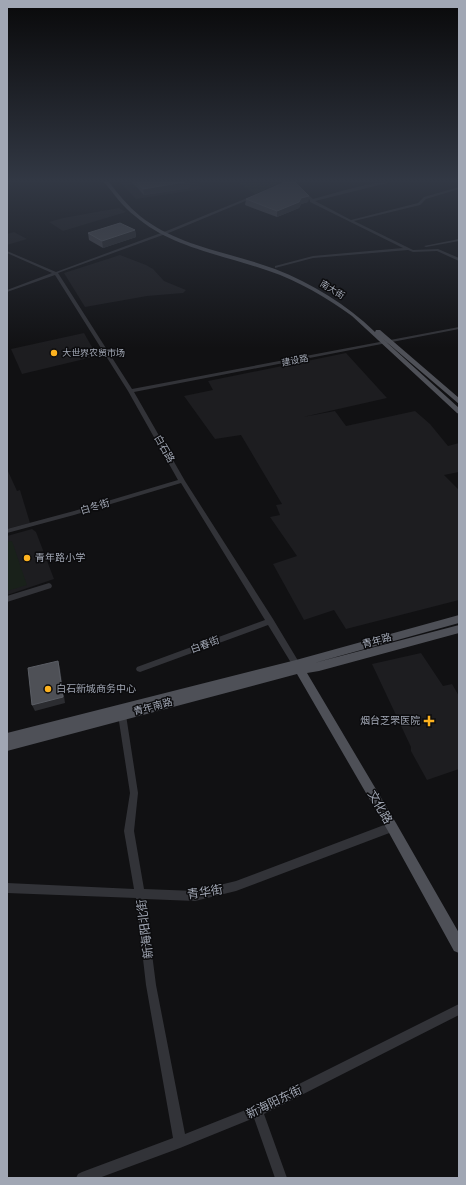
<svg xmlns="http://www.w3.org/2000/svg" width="466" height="1185" font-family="'Varela Round','Noto Sans SC',sans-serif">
<rect width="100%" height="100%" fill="#111113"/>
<g fill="#1d1d20">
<polygon points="120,182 202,182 198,184 202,189 136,199"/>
<polygon points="119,208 126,212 63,231 49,222 63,218"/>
<polygon points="14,232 27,239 7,245 7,234"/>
<polygon points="120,255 146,265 153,269 164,281 186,290 183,293 147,296 85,307 64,273"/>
<polygon points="84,333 97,356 22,374 11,349"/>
<polygon points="346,353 387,398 303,417 335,411 346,426 415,411 430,424 448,446 459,443 459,472 444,475 459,490 459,600 346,629 334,610 304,620 273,564 297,556 270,517 280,515 276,505 282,504 241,435 215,439 184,396 213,390 208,381"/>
<polygon points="7,469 17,491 20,490 30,523 7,529"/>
<polygon points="32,529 36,532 54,579 7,595 7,536"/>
<polygon points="421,653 443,686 452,684 459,696 459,769 427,780 411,751 411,747 372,664"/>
</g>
<g fill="#19211a">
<polygon points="241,182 282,182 255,194 239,183"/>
<polygon points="12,541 27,585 7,591 7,542"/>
</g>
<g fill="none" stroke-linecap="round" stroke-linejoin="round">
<g fill="#323338" fill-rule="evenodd">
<path d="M294,182L313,199C337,193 367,182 391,182L315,201L351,220L418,203L424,197L459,187V189L426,199L420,205L354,221L413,250L438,249L459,258V261L437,251L413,252L408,250L313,258L275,268V266L313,256L403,248L310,202V200L291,182Z"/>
<polygon points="252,196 255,197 171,232 58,273 132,389 459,327 459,329 134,392 185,481 273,619 300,664 299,666 296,667 293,666 268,625 140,672 137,671 136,669 137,667 265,620 181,483 74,515 7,533 7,529 74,511 178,480 128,391 55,275 7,292 7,290 52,273 7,253 7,251 56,272 169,230"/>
<polygon points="459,239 459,241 426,247 424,246"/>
<polygon points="49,583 51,584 52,586 51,588 7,602 7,596"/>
<polygon points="122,711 125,712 126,715 138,793 134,831 144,889 195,891 236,881 392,822 395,824 397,827 395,830 392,832 236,891 195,901 145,899 156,985 185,1134 253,1107 459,1004 459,1015 264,1114 287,1178 275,1178 254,1118 180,1148 99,1178 76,1178 78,1174 82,1172 173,1138 146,985 136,898 7,893 7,883 134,889 124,831 130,793 118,715 119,712"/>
</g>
<g fill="#4e5057" fill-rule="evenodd">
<path d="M104,182H109C118,194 128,206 140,216C179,247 230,252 275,269C313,284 346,304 375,332L376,330H380L459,398V404L383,339L459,408V414L457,413L352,316C327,298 299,281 269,271C224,255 172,248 135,216C123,207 114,194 104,182Z"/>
<polygon points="459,615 459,623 314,663 459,625 459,633 319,671 307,673 396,823 459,933 459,953 454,951 388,831 297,674 7,751 7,733 296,660"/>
</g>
</g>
<g fill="#44454b">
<polygon points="132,182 190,182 190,188 144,195"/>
<polygon points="309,196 308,202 301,204 299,208 277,217 245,205 246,199"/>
<polygon points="135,230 136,237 103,248 89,240 88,233"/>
</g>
<g fill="#2b2c30">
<polygon points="184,182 190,182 190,188 144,195 143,189"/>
<polygon points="309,196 308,202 301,204 299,208 277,217 277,211 301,198"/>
<polygon points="135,230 136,237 103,248 102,241"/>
<polygon points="58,661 60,668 65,703 35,711 32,705"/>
</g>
<g fill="#4e5056" stroke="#5b5e65">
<polygon points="137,182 184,182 143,189"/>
<polygon points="285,182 295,182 309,196 301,198 299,202 277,211 246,199"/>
<polygon points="120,223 135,230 102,241 88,233"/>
<polygon points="58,661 63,697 32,705 28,668"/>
</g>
<linearGradient id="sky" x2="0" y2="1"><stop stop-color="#09090a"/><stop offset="0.52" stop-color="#323844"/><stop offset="1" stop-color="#323844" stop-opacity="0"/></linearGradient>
<rect width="466" height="348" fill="url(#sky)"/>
<g fill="#fdb21f" stroke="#0c0c0e" stroke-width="1.5">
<circle cx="54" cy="353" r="4"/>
<circle cx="27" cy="558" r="4"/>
<circle cx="48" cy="689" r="4"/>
<path d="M427 715h4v4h4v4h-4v4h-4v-4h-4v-4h4z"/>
</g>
<g text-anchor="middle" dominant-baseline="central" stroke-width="3" stroke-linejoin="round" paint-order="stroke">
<g font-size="9" fill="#a1a7b4" stroke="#0c0c0e">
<text transform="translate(332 290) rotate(31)">南大街</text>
<text transform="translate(295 361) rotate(-11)">建设路</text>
</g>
<g font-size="9" fill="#a1a7b4" stroke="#0c0c0e" text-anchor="start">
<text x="62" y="353">大世界农贸市场</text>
</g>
<g font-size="10" fill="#a1a7b4" stroke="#0c0c0e">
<text transform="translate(164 449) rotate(60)">白石路</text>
<text transform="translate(95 507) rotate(-17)">白冬街</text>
<text transform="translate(377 641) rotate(-15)">青年路</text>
<text transform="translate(205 645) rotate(-20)">白春街</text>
<text transform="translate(153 707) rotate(-15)">青年南路</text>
</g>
<g font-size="10" fill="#a1a7b4" stroke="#0c0c0e" text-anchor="start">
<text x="35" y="558">青年路小学</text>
<text x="56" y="689">白石新城商务中心</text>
<text x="420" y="721" text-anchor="end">烟台芝罘医院</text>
</g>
<g font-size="12" fill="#a1a7b4" stroke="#0c0c0e">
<text transform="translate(380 807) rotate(60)">文化路</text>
<text transform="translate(205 892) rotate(-9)">青华街</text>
<text transform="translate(145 929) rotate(-97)">新海阳北街</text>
<text transform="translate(274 1102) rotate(-26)">新海阳东街</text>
</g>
</g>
<rect width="466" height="1185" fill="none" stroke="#a1a7b4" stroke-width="16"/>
</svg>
